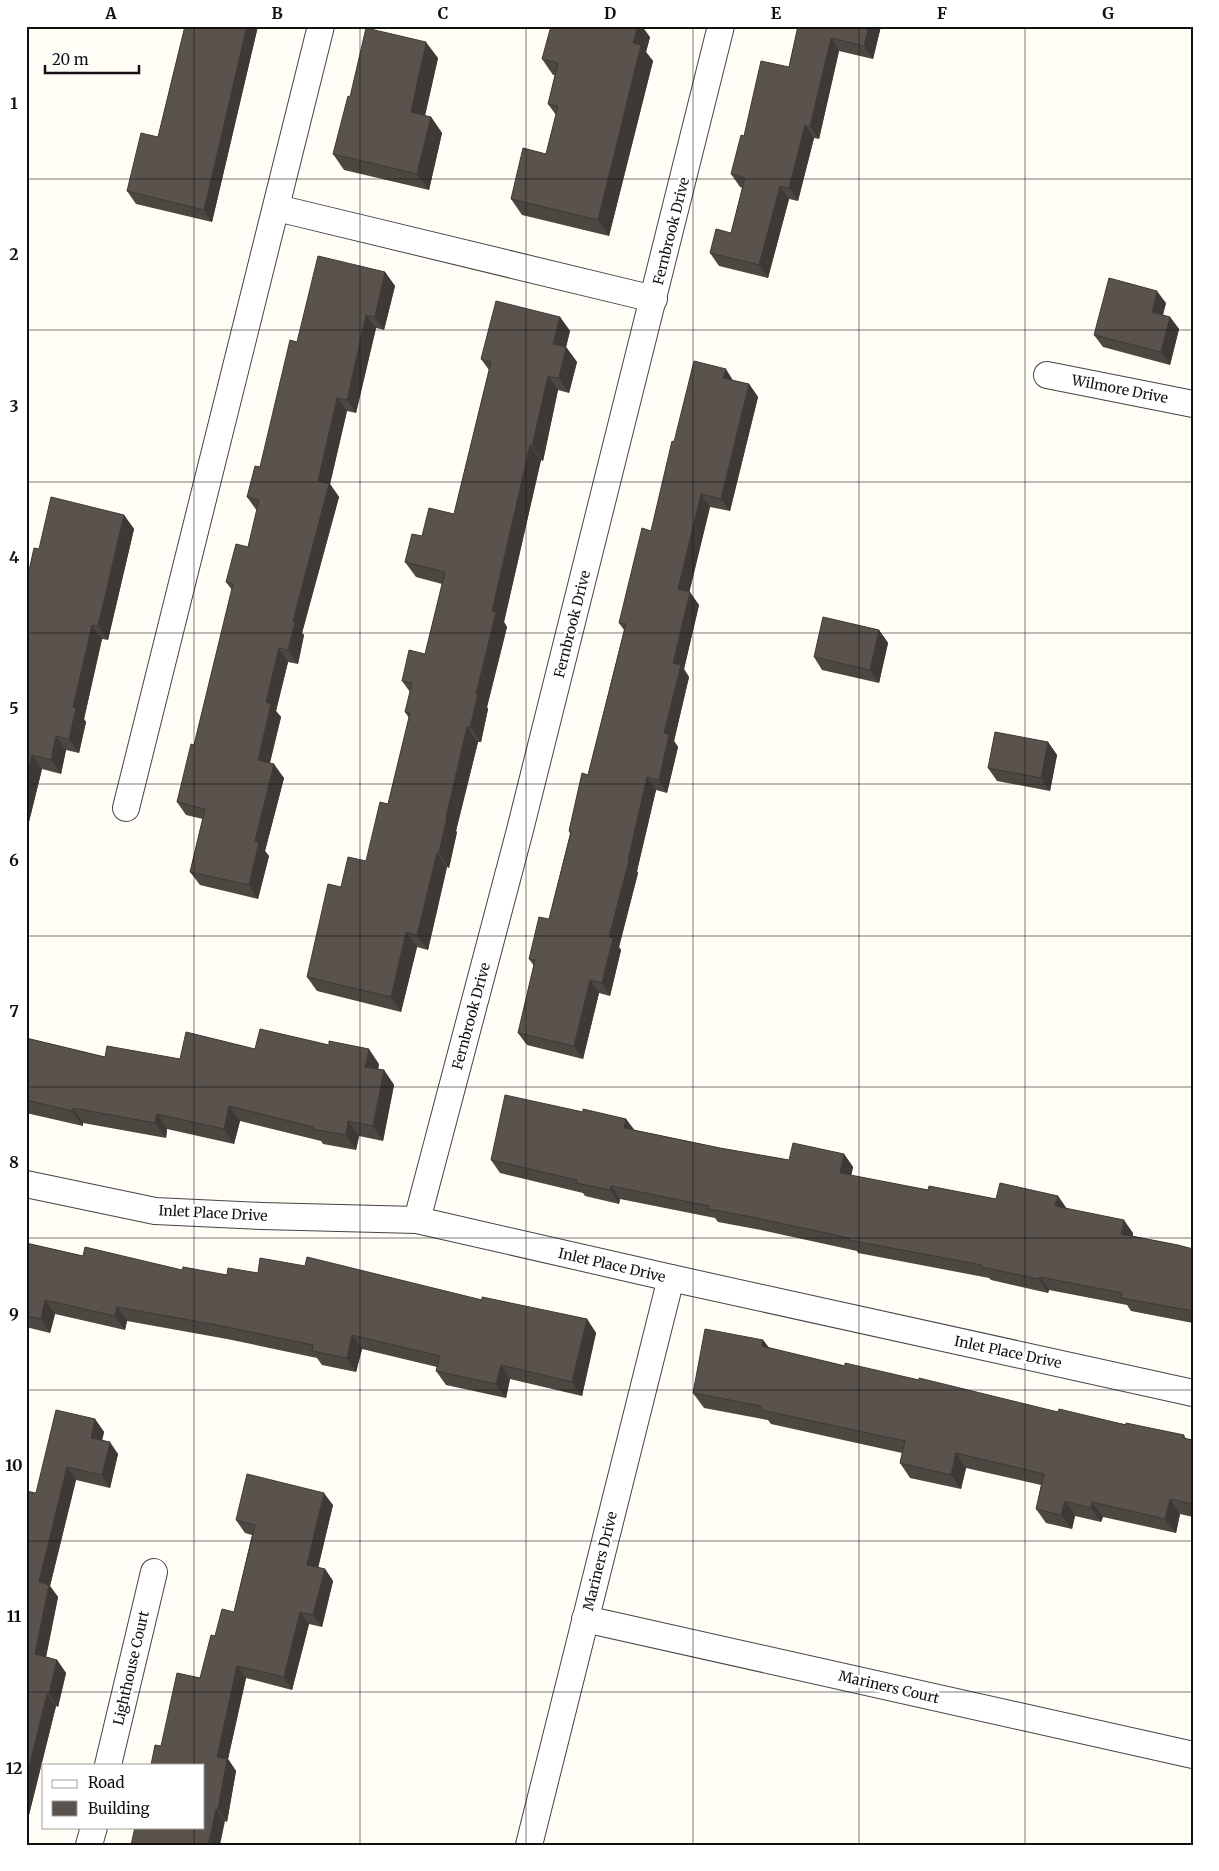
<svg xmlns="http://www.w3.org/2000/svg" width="1219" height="1871" font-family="Merriweather,serif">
<rect width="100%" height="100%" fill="#fffdf5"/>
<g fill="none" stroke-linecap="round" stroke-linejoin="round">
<g stroke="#444" stroke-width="28">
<g id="street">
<polyline points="277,208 654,299"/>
<polyline points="1047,375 1193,404"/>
<polyline points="126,808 321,26"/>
<polyline points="26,1184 155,1211 262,1216 417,1220 671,1278 1193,1393"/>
<polyline points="417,1220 520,830 721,26"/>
<polyline points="585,1619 1193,1755"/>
<polyline points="108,1765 154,1572"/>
<polyline points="89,1845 94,1827"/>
<polyline points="529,1845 671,1278"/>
</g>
</g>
<use href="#street" stroke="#fff" stroke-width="26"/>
</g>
<g fill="#4d4742">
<polygon points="185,26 258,26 212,222 136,204 127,191 158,137"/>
<polygon points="798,26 881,26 873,59 839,51 819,139 814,138 798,201 789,199 768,278 719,266 710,253 731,233 742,188 740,187 731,174 744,136 789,67"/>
<polygon points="650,37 646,52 653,61 609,236 522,215 511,199 546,154 556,115 548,104 555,75 553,75 542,59"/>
<polygon points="438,58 425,116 431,117 442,133 429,190 344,170 333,154 350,97"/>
<polygon points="385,272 395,286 384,330 376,328 356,413 347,411 330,484 339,497 302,633 304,635 298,664 288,662 276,711 281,717 270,763 284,778 265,851 269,856 258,899 200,885 190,872 203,819 186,815 177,802 194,745 232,590 226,582 248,547 257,511 247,497 260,467 297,342"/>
<polygon points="1166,303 1163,315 1170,317 1179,329 1170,365 1103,347 1094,335"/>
<polygon points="560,317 570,331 566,347 577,362 569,393 558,390 543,461 541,460 504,622 507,627 487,707 488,709 481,742 478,742 456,831 457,832 449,868 447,867 428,950 417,947 401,1012 317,991 307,977 341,887 366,861 388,804 409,718 405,712 410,692 402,681 425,654 442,584 416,577 405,562 422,536 454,514 489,370 481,359"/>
<polygon points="734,381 749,384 758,397 730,511 710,507 689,592 699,605 684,669 689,677 674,741 678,747 667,793 656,790 637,871 638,873 619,947 621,950 610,996 599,993 583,1059 527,1045 518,1033 534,966 529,959 549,919 570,834 569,831 588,775 624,630 619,623 651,531 674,442"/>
<polygon points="124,515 134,529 108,640 102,639 84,719 86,722 79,753 66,750 61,774 42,769 26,834 39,549"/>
<polygon points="879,630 888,643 879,683 822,670 814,657"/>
<polygon points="1048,742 1057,755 1050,791 997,781 988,768"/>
<polygon points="26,1038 105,1057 180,1059 255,1049 379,1064 378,1069 384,1070 394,1085 383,1141 359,1136 356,1150 323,1144 321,1141 240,1121 234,1144 167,1129 166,1138 83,1123 83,1126 26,1113"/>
<polygon points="583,1112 626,1119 634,1130 720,1148 789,1160 844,1154 853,1167 851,1176 928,1190 996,1199 1058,1196 1066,1208 1133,1233 1133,1236 1193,1249 1193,1323 1131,1311 1127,1305 1049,1290 1048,1293 991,1280 989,1278 858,1253 857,1251 761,1230 718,1222 715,1218 620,1199 619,1204 585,1196 583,1193 500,1173 491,1160"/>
<polygon points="26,1243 83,1256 182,1270 227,1275 258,1273 482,1300 587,1319 596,1333 582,1396 510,1379 506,1398 446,1385 436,1371 437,1367 362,1349 356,1372 322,1365 317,1358 227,1339 127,1321 125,1330 55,1314 50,1333 26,1327"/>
<polygon points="763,1340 769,1348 845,1366 1058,1412 1184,1435 1186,1439 1193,1440 1193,1517 1180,1514 1176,1533 1103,1517 1101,1522 1075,1516 1072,1529 1046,1523 1036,1509 1041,1485 966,1468 961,1489 910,1478 900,1463 902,1453 771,1424 768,1420 704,1408 693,1393"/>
<polygon points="95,1419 104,1432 102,1440 118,1454 110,1488 76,1480 50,1586 58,1597 46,1657 57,1660 66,1673 58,1707 56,1706 26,1827 36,1493"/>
<polygon points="333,1505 318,1567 325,1569 333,1581 322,1627 309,1624 292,1690 246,1678 228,1759 236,1771 227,1822 225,1821 204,1827 161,1746 200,1678 215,1636 234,1612 252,1535 245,1533 236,1520"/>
</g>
<g fill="#3f3936">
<polygon points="247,26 258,26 212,222 204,210"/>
<polygon points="637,26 642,26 650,37 646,52 653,61 609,236 598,220 633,43"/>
<polygon points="869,26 881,26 873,59 864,46"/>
<polygon points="831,38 839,51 819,139 810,127"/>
<polygon points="426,42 438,58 422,128 411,112"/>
<polygon points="431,117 442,133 429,190 417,174"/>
<polygon points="805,125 814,138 798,201 789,188"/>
<polygon points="780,186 789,199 768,278 759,265"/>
<polygon points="385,272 395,286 384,330 375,317"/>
<polygon points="1157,291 1166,303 1160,324 1152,312"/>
<polygon points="366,315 376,328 356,413 347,400"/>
<polygon points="560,317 570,331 566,347 577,362 569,393 559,378 553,344"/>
<polygon points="1170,317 1179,329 1170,365 1161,352"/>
<polygon points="726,369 734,382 723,378"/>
<polygon points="548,376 558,390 543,461 532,446"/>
<polygon points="749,384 758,397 730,511 721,499"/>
<polygon points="337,398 347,411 330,484 339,497 302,633 304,635 298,664 288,650 293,621 318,481"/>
<polygon points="530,445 541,460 504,622 507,627 487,707 488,709 481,742 470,727 492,611"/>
<polygon points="701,494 710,507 687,602 678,589"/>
<polygon points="124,515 134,529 108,640 98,626"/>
<polygon points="690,592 699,605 684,669 689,677 674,741 678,747 667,793 659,780 664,733 673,663"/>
<polygon points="92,625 102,639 84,719 86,722 79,753 69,739 73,707"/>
<polygon points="879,630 888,643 879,683 870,670"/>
<polygon points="279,648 288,662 276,711 281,717 267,774 258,760 266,702"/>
<polygon points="467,727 478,742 456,831 457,832 449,868 439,853 446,817"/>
<polygon points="56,736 66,750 61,774 51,760"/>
<polygon points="1048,742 1057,755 1050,791 1041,778"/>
<polygon points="32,755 42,769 26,834 26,780"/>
<polygon points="274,764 284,778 265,851 269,856 258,899 249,885 255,841"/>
<polygon points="647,777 656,790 637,871 638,873 619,947 621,950 610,996 602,983 609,937"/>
<polygon points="437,853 447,867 428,950 417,935"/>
<polygon points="406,932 417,947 401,1012 391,997"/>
<polygon points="590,980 599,993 583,1059 574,1046"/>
<polygon points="369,1049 379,1064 376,1082 365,1067"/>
<polygon points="384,1070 394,1085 383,1141 373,1126"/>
<polygon points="229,1106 240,1121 234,1144 224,1129"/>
<polygon points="73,1108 83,1123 83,1126 72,1111"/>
<polygon points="157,1114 167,1129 166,1138 155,1123"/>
<polygon points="626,1119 636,1132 624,1128"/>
<polygon points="348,1121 359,1136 356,1150 346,1135"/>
<polygon points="844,1154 853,1167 849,1187 840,1173"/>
<polygon points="611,1186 620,1199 619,1204 610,1190"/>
<polygon points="1058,1196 1067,1209 1055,1206"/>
<polygon points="1124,1220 1133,1233 1131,1247 1121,1234"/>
<polygon points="1040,1277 1049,1290 1048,1293 1039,1279"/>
<polygon points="45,1300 55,1314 50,1333 41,1319"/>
<polygon points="117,1307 127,1321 125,1330 115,1316"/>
<polygon points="587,1319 596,1333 582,1396 572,1382"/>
<polygon points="352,1335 362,1349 356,1372 347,1358"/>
<polygon points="763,1340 774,1354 762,1346"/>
<polygon points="501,1365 510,1379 506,1398 496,1384"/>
<polygon points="95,1419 104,1432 100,1450 91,1438"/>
<polygon points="110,1442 118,1454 110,1488 102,1475"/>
<polygon points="956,1453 966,1468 961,1489 951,1475"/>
<polygon points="67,1467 76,1480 50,1586 58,1597 44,1667 35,1654 39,1582"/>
<polygon points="324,1493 333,1505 316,1577 307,1565"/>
<polygon points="1170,1499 1180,1514 1176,1533 1165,1519"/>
<polygon points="1065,1501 1075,1516 1072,1529 1061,1515"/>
<polygon points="1092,1502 1103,1517 1101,1522 1091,1508"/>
<polygon points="325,1569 333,1581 322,1627 313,1615"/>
<polygon points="300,1612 309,1624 292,1690 284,1677"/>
<polygon points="57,1660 66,1673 58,1707 49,1694"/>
<polygon points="237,1666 246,1678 228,1759 236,1771 227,1822 218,1809 217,1757"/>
<polygon points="47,1694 56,1706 26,1827 26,1779"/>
<polygon points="216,1809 225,1821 220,1845 208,1845"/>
</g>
<g fill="#5a524d" stroke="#3f3936">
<polygon points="185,26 247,26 204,210 127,191 141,133 158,137"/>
<polygon points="551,26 637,26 633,43 641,45 598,220 511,199 523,148 546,154 558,106 548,104 558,63 542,59"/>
<polygon points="798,26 869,26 864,46 831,38 810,127 805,125 789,188 780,186 759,265 710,253 716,229 731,233 745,178 731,174 741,135 744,136 761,61 789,67"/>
<polygon points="366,28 426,42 411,112 431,117 417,174 333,154 348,96 350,97"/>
<polygon points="318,256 385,272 375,317 366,315 347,400 337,398 318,481 329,484 293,621 295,622 288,650 279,648 266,702 271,704 258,760 274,764 255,841 259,842 249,885 190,872 205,809 177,802 191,744 194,745 233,584 226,582 236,544 248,547 259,500 247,497 255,466 260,467 290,340 297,342"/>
<polygon points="1109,278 1157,291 1152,312 1170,317 1161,352 1094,335"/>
<polygon points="496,301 560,317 553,344 566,347 559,378 548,376 532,446 530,445 492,611 496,612 476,694 478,694 470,727 467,727 446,817 447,817 439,853 437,853 417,935 406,932 391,997 307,977 328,884 341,887 348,857 366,861 380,802 388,804 410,713 405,712 412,683 402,681 409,650 425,654 445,572 405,562 412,534 422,536 429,508 454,514 491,362 481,359"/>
<polygon points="694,361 726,369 723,378 749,384 721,499 701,494 678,589 690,592 673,663 681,665 664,733 669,735 659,780 647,777 628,860 629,860 609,937 613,938 602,983 590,980 574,1046 518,1033 535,960 529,959 539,917 549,919 571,832 569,831 582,773 588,775 626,624 619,623 642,528 651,531 672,441 674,442"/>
<polygon points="51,497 124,515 98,626 92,625 73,707 76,708 69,739 56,736 51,760 32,755 26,780 26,584 34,548 39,549"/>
<polygon points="823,617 879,630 870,670 814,657"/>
<polygon points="995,732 1048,742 1041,778 988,768"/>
<polygon points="260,1029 329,1045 329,1041 369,1049 365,1067 384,1070 373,1126 348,1121 346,1135 312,1129 313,1127 229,1106 224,1129 157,1114 155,1123 73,1108 72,1111 26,1100 26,1038 105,1057 107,1046 180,1059 186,1032 255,1049"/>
<polygon points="505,1095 583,1112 583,1109 626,1119 624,1128 720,1148 789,1160 793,1143 844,1154 840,1173 928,1190 929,1186 996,1199 1000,1183 1058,1196 1055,1206 1124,1220 1121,1234 1178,1245 1193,1249 1193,1311 1121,1298 1122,1293 1040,1277 1039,1279 981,1267 982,1265 849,1240 849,1238 752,1217 708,1209 709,1206 611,1186 610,1190 576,1183 577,1180 491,1160"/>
<polygon points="26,1243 83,1256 85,1247 182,1270 183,1267 227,1275 228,1268 258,1273 260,1258 305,1266 307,1257 482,1300 482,1297 587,1319 572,1382 501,1365 496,1384 436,1371 440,1356 352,1335 347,1358 312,1351 313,1345 217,1325 117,1307 115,1316 45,1300 41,1319 26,1316"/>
<polygon points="705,1329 763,1340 762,1346 845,1366 845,1363 919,1380 919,1378 1058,1412 1059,1409 1126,1425 1126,1423 1184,1435 1183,1438 1193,1440 1193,1504 1170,1499 1165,1519 1092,1502 1091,1508 1065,1501 1061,1515 1036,1509 1044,1474 956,1453 951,1475 900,1463 905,1441 761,1410 761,1406 693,1393"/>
<polygon points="56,1410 95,1419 91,1438 110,1442 102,1475 67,1467 39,1582 49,1585 35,1654 57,1660 49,1694 47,1694 26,1779 26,1491 36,1493"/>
<polygon points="247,1474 324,1493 307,1565 325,1569 313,1615 300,1612 284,1677 237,1666 217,1757 227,1759 218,1809 216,1809 208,1845 131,1845 135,1827 204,1827 204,1765 151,1765 155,1745 161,1746 177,1673 200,1678 211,1635 215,1636 222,1609 234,1612 255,1525 236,1520"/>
</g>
<path fill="none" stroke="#111" stroke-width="1" stroke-opacity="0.55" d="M194,26V1765M360,26V1845M526,26V1845M693,26V1845M859,26V1845M1025,26V1845M26,179H1193M26,330H1193M26,482H1193M26,633H1193M26,784H1193M26,936H1193M26,1087H1193M26,1238H1193M26,1390H1193M26,1541H1193M26,1692H1193M194,1827V1845"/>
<g text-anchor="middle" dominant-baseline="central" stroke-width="5" stroke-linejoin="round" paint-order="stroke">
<g font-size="14" fill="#111" stroke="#fff">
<text transform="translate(671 231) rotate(-76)">Fernbrook Drive</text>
<text transform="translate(1120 389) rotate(11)">Wilmore Drive</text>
<text transform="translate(572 624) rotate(-76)">Fernbrook Drive</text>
<text transform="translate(471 1016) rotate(-75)">Fernbrook Drive</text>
<text transform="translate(213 1213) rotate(3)">Inlet Place Drive</text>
<text transform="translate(612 1265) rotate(13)">Inlet Place Drive</text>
<text transform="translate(1008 1352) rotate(12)">Inlet Place Drive</text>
<text transform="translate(600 1561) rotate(-76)">Mariners Drive</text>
<text transform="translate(131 1668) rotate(-77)">Lighthouse Court</text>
<text transform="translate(889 1687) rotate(13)">Mariners Court</text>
</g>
</g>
<rect width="1219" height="1871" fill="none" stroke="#ffffff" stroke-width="55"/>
<rect x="42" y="1764" width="162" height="65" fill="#ffffff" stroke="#a0a0a0"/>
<rect x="52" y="1780" width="25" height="8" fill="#ffffff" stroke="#a0a0a0"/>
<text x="88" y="1788" font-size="15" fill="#111111">Road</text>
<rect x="52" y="1801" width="25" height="15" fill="#5a524d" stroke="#a0a0a0"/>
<text x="88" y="1814" font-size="15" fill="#111111">Building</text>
<path d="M45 65v8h94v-8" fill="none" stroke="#111111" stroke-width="2.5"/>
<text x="52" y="65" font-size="15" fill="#111111" stroke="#ffffff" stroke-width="4" paint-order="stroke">20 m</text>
<rect x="28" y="28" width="1164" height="1816" fill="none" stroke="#111" stroke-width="2"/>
<g font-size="16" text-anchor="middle" font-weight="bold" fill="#111">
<text x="111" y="19">A</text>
<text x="277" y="19">B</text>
<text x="443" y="19">C</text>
<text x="610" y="19">D</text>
<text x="776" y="19">E</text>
<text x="942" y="19">F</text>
<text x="1108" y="19">G</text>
<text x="14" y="109">1</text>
<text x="14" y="260">2</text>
<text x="14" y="412">3</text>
<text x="14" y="563">4</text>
<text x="14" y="714">5</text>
<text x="14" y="866">6</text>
<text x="14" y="1017">7</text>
<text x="14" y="1168">8</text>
<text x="14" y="1320">9</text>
<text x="14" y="1471">10</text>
<text x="14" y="1622">11</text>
<text x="14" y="1774">12</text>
</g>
</svg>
